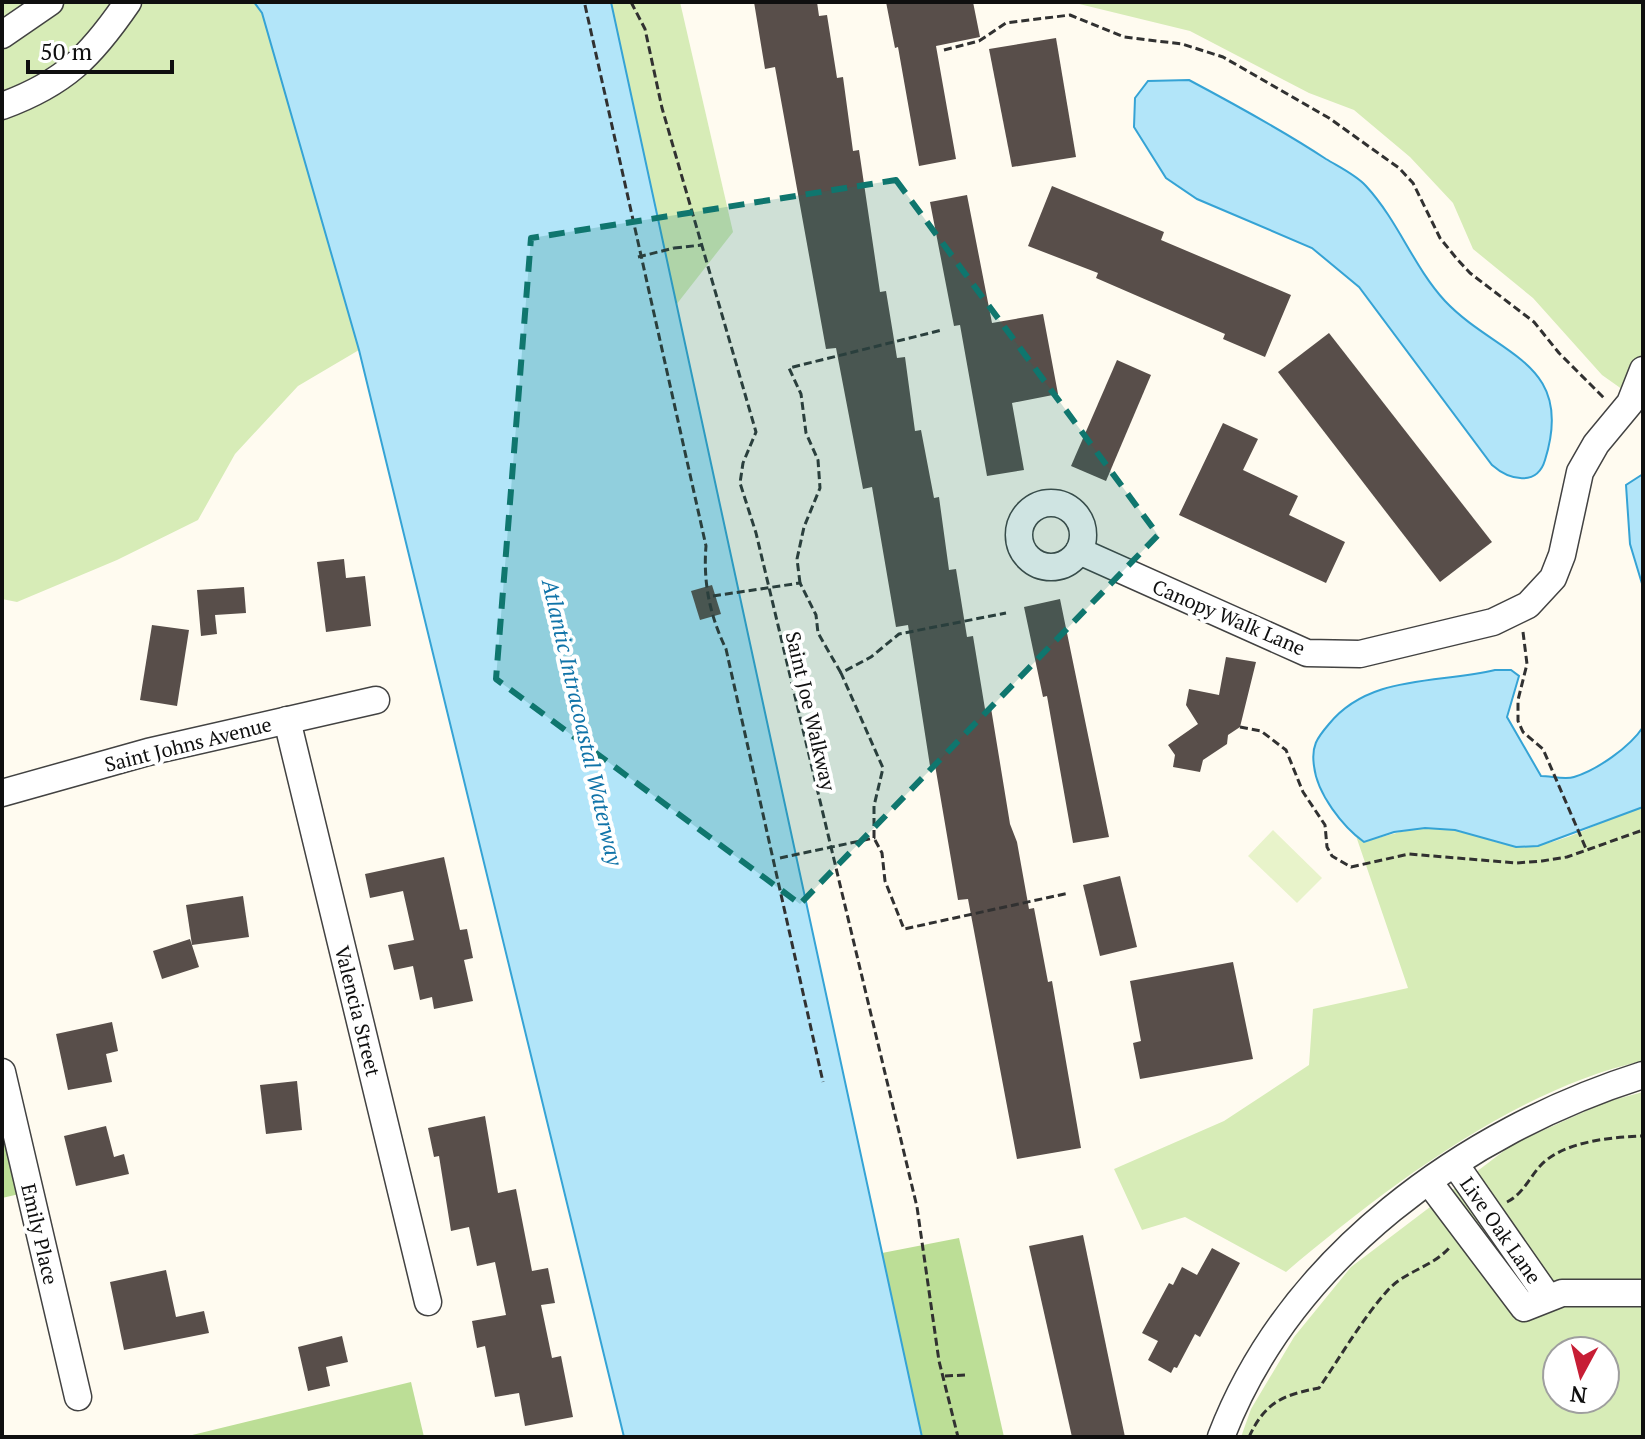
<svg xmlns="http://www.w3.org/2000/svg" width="1645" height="1439" font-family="'PT Serif',serif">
<rect width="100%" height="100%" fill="#fffbf0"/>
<g fill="#d7ecb7" fill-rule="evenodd">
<polygon points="2,2 254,2 262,13 359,350 298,386 235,454 198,520 117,560 17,602 2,599"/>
<polygon points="611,2 680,2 733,232 676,305"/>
<polygon points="1071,2 1643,2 1643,404 1602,375 1533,298 1473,249 1453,203 1410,157 1354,110 1309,93 1190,31"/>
<path d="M1643,807V1061C1516,1088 1384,1189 1286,1272L1185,1217L1142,1230L1114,1169L1224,1121L1309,1065L1313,1009L1408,988L1356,836L1365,842C1395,833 1423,824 1455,830C1475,833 1494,844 1514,846C1560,850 1601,818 1643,807Z"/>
<path d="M1643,1092V1437H1241L1251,1409L1294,1337L1351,1267L1513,1144L1606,1102ZM1557,1351H1605V1399H1557Z"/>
</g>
<g fill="#bcde96">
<polygon points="2,1103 28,1192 2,1198"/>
<polygon points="959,1238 1004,1437 922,1437 882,1253"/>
<polygon points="411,1382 424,1437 184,1437"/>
</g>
<polygon fill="#e8f3ca" points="1273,830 1322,878 1297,903 1248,856"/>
<g fill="#b2e5f9" stroke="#35a3d5" stroke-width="2">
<polygon points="254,2 611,2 922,1437 624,1437 359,350 262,13"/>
<path d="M1189,80C1236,105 1282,130 1326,159C1339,167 1356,175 1366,186C1399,222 1413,266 1445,301C1497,356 1576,361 1545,460C1537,487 1509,480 1492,465L1359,287L1312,248L1197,199L1166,178L1134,127L1135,98L1148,81Z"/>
<polygon points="1643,474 1643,587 1630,544 1626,485"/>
<path d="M1495,670H1511L1519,676L1507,717L1541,776C1551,776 1565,780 1574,777C1597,770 1630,747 1643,727V807L1538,846L1516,847L1455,830L1425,828L1394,832L1364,842C1343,827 1317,794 1314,766C1311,746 1317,738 1329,724C1370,674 1438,684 1495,670Z"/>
</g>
<g fill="#584e4a">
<polygon points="754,2 817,2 819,16 827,15 837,78 843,77 853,151 859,150 880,292 886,291 897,358 905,357 915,431 921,430 934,498 939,497 949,570 956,569 967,637 973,636 985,709 991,708 1010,824 1017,842 1029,909 1034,908 1048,982 1052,981 1081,1148 1017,1159 968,899 958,900 935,765 930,766 908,625 896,627 872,487 863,489 836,348 826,349 775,67 765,69"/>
<polygon points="886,2 973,2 980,37 936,46 956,159 919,166 898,47 895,48"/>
<polygon points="1056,38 1076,157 1012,167 989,49"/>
<polygon points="1052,186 1164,232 1161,240 1291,295 1265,357 1223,339 1225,334 1096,278 1098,273 1028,246"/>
<polygon points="967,195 992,323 1043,314 1058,394 1012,403 1024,470 987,476 960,325 954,326 930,202"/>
<polygon points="1329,333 1492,542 1440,582 1278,372"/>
<polygon points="1117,360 1151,375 1106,481 1071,466"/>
<polygon points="1223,423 1258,439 1243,470 1298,496 1289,515 1345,542 1326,583 1179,515"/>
<polygon points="344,559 346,578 365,576 371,626 326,632 317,562"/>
<polygon points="712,585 721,614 700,620 691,591"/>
<polygon points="244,587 246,613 215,615 217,634 201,636 197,590"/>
<polygon points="1060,599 1109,837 1073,843 1047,696 1043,697 1024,607"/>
<polygon points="152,625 189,630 177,706 140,700"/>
<polygon points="1226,657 1256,662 1240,727 1228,735 1227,744 1203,760 1200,772 1173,767 1175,755 1168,745 1198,724 1186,705 1189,689 1219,695"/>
<polygon points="444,857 460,930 467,929 473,958 464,960 473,1001 434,1009 432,997 420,1000 413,966 394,970 388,945 414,940 403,891 370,898 365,874"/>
<polygon points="1120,876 1137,947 1100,956 1083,885"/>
<polygon points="243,896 249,937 192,945 186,905"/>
<polygon points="190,939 199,967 162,979 153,951"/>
<polygon points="1233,962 1253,1059 1140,1079 1133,1043 1141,1041 1130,981"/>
<polygon points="112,1022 118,1051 106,1054 112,1082 68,1090 56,1034"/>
<polygon points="297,1081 302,1130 266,1134 260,1085"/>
<polygon points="485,1116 498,1193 516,1189 532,1271 548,1268 555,1303 541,1305 552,1358 561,1356 573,1417 525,1426 519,1393 495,1397 485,1346 477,1348 472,1321 506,1315 495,1262 477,1266 469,1227 451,1231 439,1156 434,1157 428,1128"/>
<polygon points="106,1126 114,1157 124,1154 129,1174 76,1186 64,1136"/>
<polygon points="1083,1235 1125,1437 1072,1437 1029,1246"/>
<polygon points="1212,1248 1240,1263 1200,1337 1195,1334 1177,1368 1174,1367 1171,1373 1148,1360 1158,1341 1142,1333 1169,1283 1173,1285 1182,1267 1197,1275"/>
<polygon points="166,1270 176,1317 204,1311 209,1333 124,1350 110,1282"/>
<polygon points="342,1336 348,1362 326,1367 330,1386 308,1391 298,1347"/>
</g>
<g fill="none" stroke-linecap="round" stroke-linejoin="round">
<g stroke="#424242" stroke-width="29">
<g id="minor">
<polyline points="2,35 50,2"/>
<path d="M2,106C65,83 91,56 128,2"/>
<circle cx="1051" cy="535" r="32"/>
<polyline points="1079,551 1307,653 1360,654 1493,622 1528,605 1553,578 1562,555 1580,472 1596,444 1630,403 1643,370"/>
<polyline points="287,720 428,1302"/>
<polyline points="2,793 148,752 376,700"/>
<polyline points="2,1072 78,1397"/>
<polyline points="1455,1164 1547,1296"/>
<polyline points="1429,1182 1524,1308 1562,1293 1641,1293"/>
<path d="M1221,1437C1290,1257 1465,1131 1643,1075"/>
</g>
</g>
<g stroke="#313131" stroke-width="3" stroke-dasharray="8 4" stroke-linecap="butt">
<polyline points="631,2 645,29 662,108 756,432 743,463 740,483 756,533 917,1207 939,1361 958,1437"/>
<path d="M585,5L706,546C703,583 710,616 726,649L823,1082"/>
<polyline points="944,50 979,41 1006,23 1070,15 1124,37 1182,44 1223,57 1329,118 1399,168 1413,183 1440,238 1457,259 1470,273 1534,322 1559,353 1604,398"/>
<polyline points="674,248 702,245"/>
<polyline points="800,583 797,559 804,527 820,488 818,460 806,433 801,394 789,368 942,330"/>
<polyline points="713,596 800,583 816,615 818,633 841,673"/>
<polyline points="1523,632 1527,664 1518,700 1518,721 1523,732 1543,749 1587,851"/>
<polyline points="1240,727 1261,731 1286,750 1303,792 1325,825 1327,847 1332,856 1351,867 1409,854 1517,863 1542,861 1567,857 1643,830"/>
<polyline points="875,840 882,853 885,881 904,929 1069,893"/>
<polyline points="780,858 874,838 874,806 883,768 841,673 871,657 899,634 1006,613"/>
<path d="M1507,1202C1523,1194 1529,1178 1541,1165C1564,1141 1613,1137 1643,1136"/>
<polyline points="945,1376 965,1375"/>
<path d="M1249,1437C1265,1402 1283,1395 1319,1388C1341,1356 1362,1319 1388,1290C1405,1271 1433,1267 1450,1247"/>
</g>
<use href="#minor" stroke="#fff" stroke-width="26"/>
<polyline stroke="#313131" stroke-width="3" stroke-dasharray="8 4" stroke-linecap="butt" points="638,257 674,248"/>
</g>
<path fill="#0f766e" fill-opacity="0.2" stroke="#0f766e" stroke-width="6" stroke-dasharray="16 10" stroke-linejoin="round" d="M896,180L1158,535L800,904L496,679L531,238Z"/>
<g text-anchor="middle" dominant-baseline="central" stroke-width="8" stroke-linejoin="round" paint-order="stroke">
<g font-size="20" fill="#0f0f0f" stroke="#fff">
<text transform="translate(1229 617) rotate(23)">Canopy Walk Lane</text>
<text transform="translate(811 711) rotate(77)">Saint Joe Walkway</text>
<text transform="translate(188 744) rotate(-14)">Saint Johns Avenue</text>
<text transform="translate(358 1011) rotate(76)">Valencia Street</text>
<text transform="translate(1501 1230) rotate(55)">Live Oak Lane</text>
<text transform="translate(40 1234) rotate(77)">Emily Place</text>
</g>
<g font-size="22" font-style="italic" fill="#1073a8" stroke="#fff">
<text transform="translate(583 722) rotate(77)">Atlantic Intracoastal Waterway</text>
</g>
</g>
<rect width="1645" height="1439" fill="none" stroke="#0f0f0f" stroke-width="8"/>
<g transform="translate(1581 1375) rotate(187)"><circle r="38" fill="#ffffff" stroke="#9f9f9f" stroke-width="2"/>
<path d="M0-6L14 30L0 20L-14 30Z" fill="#c71e35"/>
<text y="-12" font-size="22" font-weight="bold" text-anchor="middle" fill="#0f0f0f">N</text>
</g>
<path d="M28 60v12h144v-12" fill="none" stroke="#0f0f0f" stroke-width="4"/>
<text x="40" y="60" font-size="24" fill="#0f0f0f" stroke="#ffffff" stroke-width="6" paint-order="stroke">50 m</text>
</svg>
